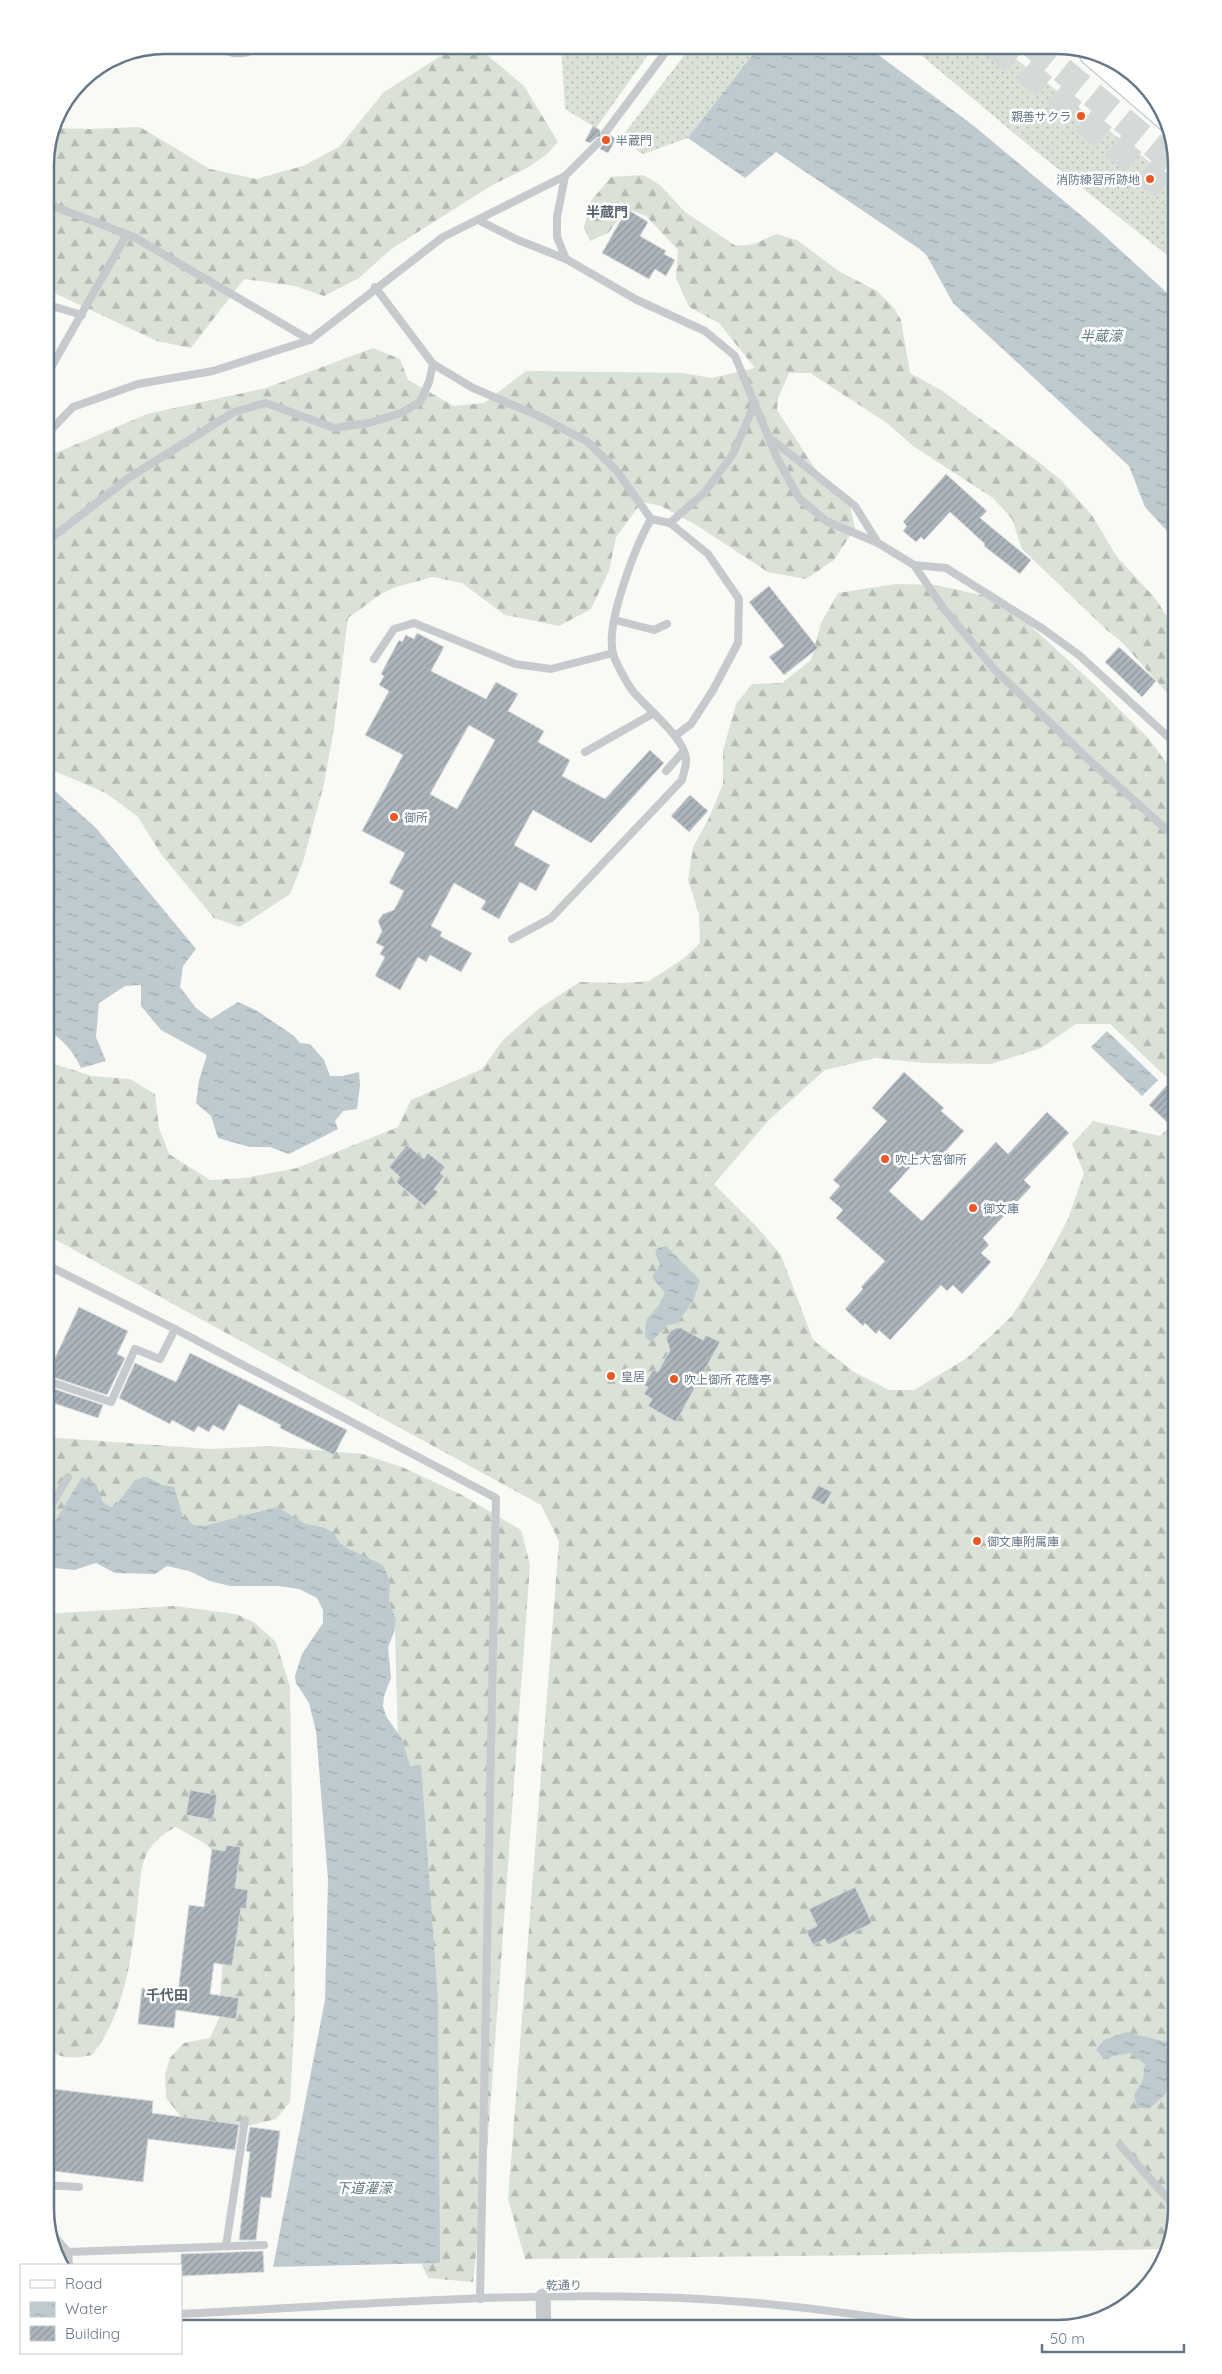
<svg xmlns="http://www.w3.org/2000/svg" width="1222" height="2374" font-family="Quicksand,'Noto Sans JP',sans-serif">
<defs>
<pattern id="grass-dots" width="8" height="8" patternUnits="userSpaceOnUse" patternTransform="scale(1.25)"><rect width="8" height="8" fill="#dae1d7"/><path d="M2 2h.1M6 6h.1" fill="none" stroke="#b5bbb4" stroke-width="1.8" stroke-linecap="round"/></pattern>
<pattern id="forest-firs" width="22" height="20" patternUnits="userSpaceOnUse" patternTransform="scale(1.25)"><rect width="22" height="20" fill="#dae1d7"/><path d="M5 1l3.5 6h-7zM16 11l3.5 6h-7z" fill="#b5bbb4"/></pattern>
<pattern id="water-ripples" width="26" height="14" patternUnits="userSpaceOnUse" patternTransform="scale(1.25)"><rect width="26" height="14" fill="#becace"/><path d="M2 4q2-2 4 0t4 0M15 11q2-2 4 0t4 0" fill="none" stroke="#9ea9ad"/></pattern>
<pattern id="building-hatch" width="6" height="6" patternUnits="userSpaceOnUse" patternTransform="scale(1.25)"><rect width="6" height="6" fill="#acb5bb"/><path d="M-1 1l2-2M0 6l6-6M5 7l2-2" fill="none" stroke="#90989e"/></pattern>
</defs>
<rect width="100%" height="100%" fill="#f9f9f6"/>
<g fill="url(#grass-dots)">
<polygon points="561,45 655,45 596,128 565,109"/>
<polygon points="692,45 760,45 688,138 643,154 620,139"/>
<polygon points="909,45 998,45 1177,183 1177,263 1033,149"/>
</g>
<g fill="url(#forest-firs)" fill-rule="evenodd">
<polygon points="444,54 487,55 524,86 558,142 546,155 527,168 494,184 391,249 359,278 324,296 295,286 244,279 191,348 157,341 52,292 45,285 45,158 52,128 89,129 140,127 210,169 256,179 303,166 339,147 384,92"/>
<polygon points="643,175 660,185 685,212 736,246 754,244 776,234 797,240 840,272 877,291 894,308 901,320 910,373 941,390 1032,457 1060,479 1091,514 1117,557 1155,598 1177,633 1177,704 1121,641 1108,631 1022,549 1012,519 993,498 913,446 887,423 810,373 789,373 778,398 777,410 823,481 850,506 855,528 834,560 806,579 768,572 696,525 661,506 642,502 616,537 609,571 591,609 559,626 505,615 462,583 433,577 396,587 381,594 348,618 334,728 324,784 303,862 290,894 240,927 214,918 161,854 138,817 106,793 45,767 45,455 49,456 147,414 266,388 373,348 400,359 408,380 454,406 484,403 526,371 683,373 712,378 755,368 719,323 689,307 676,278 678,250 646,216 627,209 608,233 590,241 584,227 591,201 611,177"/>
<path d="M896,584L936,585L985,596L1022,618L1095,685L1149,739L1177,777V1087L1110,1024H1076L1041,1048L991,1064L924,1063L876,1058L825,1070L769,1120L714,1184L756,1226L781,1255L813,1340L854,1372L889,1390H914L967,1358L1011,1317L1039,1273L1068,1219L1084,1173L1072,1144L1093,1121L1160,1136L1177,1119V2209L1165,2249L882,2255L525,2259L508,2199L559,1541L541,1505L45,1234V1061L92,1076L130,1079L155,1094L159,1128L169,1154L210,1180L245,1178L297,1168L398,1127L411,1100L482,1069L504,1039L541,1007L580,982L625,983L649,981L683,959L700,943L699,914L688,880L693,847L709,818L723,784V751L736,704L752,684L782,683L811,660L821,623L838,593ZM676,1328H681L703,1340L706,1335L719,1342L676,1422L648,1406L652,1399L648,1387L644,1385L653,1370L658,1372L671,1348L668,1347L666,1338L671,1331ZM854,1887L872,1923L828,1945L825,1939L813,1945L806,1932L817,1926L809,1909Z"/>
<polygon points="45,1437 210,1449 269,1446 362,1454 402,1467 462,1495 521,1530 530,1565 486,2165 473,2282 428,2278 417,2254 400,1819 395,1630 382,1582 67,1522 45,1520"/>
<path d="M174,1606L236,1614L255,1623L276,1642L290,1687L295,2010L290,2102L276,2119L243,2127L220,2129L183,2119L166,2098L165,2075L170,2058L184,2043L210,2038L219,2018L227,1892L221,1861L206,1844L176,1827C163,1833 153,1842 146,1855C139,1872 139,1894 137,1912C131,1961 124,2015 92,2055C74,2059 60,2059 45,2048V1614Z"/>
</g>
<g fill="url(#water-ripples)">
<path d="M201,45H267C246,66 224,56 201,45Z"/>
<polygon points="760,45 865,45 974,126 1095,227 1177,302 1177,542 1145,507 1129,466 953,303 927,256 921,250 776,152 745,178 688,138"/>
<path d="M45,788L55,791L96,828L196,949L183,966L180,987L196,1008L211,1019L238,1002L256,1010L294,1036L300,1043L310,1044L324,1060L330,1076H342L359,1072L360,1085L357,1109L343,1111L335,1121L338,1129L289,1154L270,1147H250L218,1138L211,1116L196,1103L199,1080L207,1055L161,1030L141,1006V985L125,986L99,1003L96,1037L106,1061L81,1068C75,1055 67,1044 55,1035H45Z"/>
<polygon points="1107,1031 1158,1080 1142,1096 1091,1047"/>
<polygon points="666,1246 700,1280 694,1299 678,1323 668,1325 651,1342 645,1337 646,1320 659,1305 665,1293 652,1277 660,1265 655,1253 658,1248"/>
<polygon points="82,1477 96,1484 103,1502 110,1507 116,1505 135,1480 147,1477 162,1485 174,1487 183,1517 194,1525 204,1526 277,1507 305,1524 322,1527 334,1533 339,1542 347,1548 383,1565 390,1581 389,1601 396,1620 394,1632 388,1647 391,1678 384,1696 383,1706 386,1716 402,1739 410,1766 421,1765 438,2001 440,2263 273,2267 325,2000 328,1879 316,1731 309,1703 296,1683 295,1676 302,1654 323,1623 323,1610 317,1598 299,1589 278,1586 230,1586 210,1581 189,1571 167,1566 155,1574 115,1573 96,1563 74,1570 45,1567 45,1538"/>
<polygon points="1126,2032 1166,2042 1177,2049 1166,2093 1149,2109 1137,2107 1134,2095 1143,2080 1145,2064 1130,2053 1104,2058 1096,2050 1104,2040"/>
</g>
<g fill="url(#building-hatch)" stroke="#dadad8" fill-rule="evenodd">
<polygon points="593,126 600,130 601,137 597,137 590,143 585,141"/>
<polygon points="610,135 616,139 608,153 600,149 604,143 603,138"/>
<polygon points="627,209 648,222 640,236 666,251 664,254 675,260 666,276 655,269 649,279 602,253"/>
<polygon points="946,474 987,511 980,518 1031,560 1020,574 984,546 985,544 950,512 924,540 921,537 916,542 903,531 907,526 903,522"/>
<polygon points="769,586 818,648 784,675 769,657 784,646 749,602"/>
<path d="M417,633L444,647L431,671L486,699L496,682L518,694L508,711L544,731L538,742L570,760L562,776L605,799L650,750L664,763L591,843L533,810L514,845L550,865L536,891L520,882L499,919L481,909L486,901L454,883L431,926L442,932L440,936L472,953L461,972L430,955L426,962L418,957L400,990L375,976L385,957L380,954L384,947L376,943L382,931L378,921L383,914L394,910L404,891L389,883L405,853L362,831L403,755L365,735L389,691L379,685L384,676L381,674L399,640L402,642L406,635L414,639ZM469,725L495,740L457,809L430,794Z"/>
<polygon points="1119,647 1156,681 1142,697 1105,662"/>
<polygon points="690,795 708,811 689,832 671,816"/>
<polygon points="904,1072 944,1108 941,1111 964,1131 934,1164 922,1154 889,1191 922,1221 996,1142 1008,1154 1047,1112 1069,1133 1024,1180 1031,1187 983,1238 989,1245 981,1253 991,1262 962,1294 953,1285 947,1291 941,1285 890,1340 879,1330 876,1334 865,1323 863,1326 845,1309 863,1289 861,1287 885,1261 836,1218 843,1210 829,1198 840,1186 833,1180 887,1121 872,1108"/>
<polygon points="1168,1084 1177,1093 1177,1116 1169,1124 1149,1105"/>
<polygon points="407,1145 424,1159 428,1153 445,1167 440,1173 444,1176 434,1189 438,1192 425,1206 396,1182 400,1177 389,1167"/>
<polygon points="79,1307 128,1331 117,1354 125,1358 107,1395 47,1375"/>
<polygon points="676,1328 681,1328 703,1340 706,1335 720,1342 676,1422 648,1406 652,1399 644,1394 648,1387 644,1385 653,1370 658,1372 670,1350 666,1338 671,1331"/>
<polygon points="190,1353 347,1430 334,1455 280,1428 281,1425 239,1404 224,1431 213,1425 209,1432 198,1426 194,1432 172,1420 170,1424 119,1398 135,1363 176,1382"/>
<polygon points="45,1386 103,1405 98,1418 45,1400"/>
<polygon points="818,1485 832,1492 824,1505 811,1498"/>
<polygon points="190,1790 217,1795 213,1820 186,1815"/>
<polygon points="226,1845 241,1847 235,1888 248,1890 246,1909 241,1908 232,1966 214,1963 210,1994 239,1998 236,2019 176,2010 174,2028 138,2024 142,1988 178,1992 189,1905 204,1907 212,1849 225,1851"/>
<polygon points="855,1887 872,1923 828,1945 825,1939 813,1945 806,1931 817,1926 809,1909"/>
<polygon points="45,2088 153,2101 152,2113 235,2124 239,2125 235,2150 148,2139 143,2182 45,2170"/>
<polygon points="250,2127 280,2131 271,2198 261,2197 256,2240 239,2240 250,2152 246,2151"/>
<polygon points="263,2251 264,2272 181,2276 181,2254"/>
</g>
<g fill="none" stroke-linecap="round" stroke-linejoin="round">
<g stroke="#d4d9da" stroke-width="26" stroke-dasharray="26 13" stroke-linecap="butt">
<polyline points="994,45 1177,199"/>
<polyline points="1032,45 1177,165"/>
</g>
<g stroke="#babfc4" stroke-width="22">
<polyline id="secondary" points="1090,55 1169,123"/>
</g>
<g stroke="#c6cacd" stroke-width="8">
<polyline points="605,133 671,45"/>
<polyline points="565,176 557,217 557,237 566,259"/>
<polyline points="45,203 134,237 310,340 443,237 565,176 599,142"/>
<polyline points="478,220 518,240 566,259 637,300 705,331 735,356 777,458 799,498 826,521 878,543 914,565 944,609 995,670 1088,759 1177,839"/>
<polyline points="375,287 433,364 473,388 541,417 588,442 617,471 651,519"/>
<polyline points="45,304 82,315"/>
<polyline points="45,378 127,234"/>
<polyline points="45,436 73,407 138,384 213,371 310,340"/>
<polyline points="770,438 855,506 878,543"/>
<polyline points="670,523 705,492 733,454 755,403"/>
<polyline points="45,543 130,477 234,412 266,403 334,428 369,423 401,413 420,402 429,382 433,364"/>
<polyline points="914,565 946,568 1043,629 1079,655 1177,745"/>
<polyline points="615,620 654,630 667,624"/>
<polyline points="374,659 394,629 414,623 515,664 551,669 613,653"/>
<polyline points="585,752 654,713"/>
<polyline points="666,771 683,752"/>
<path d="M512,939L551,918L682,780C683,774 687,765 686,758C684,737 645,707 632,690C627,683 615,662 613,653C605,624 636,545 651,519L670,523L708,554L739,599L738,643L713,690L691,724L675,736"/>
<polyline points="45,1264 175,1329 496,1498 480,2299"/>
<polyline points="45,1380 111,1402 135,1349 160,1359 175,1329"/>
<polyline points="45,1516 68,1477"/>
<polyline points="1120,2145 1177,2209"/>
<polyline points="45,2185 79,2187"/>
<polyline points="50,2232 68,2252"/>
<polyline points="226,2246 245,2120"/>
<polyline points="69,2265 68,2252 264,2245"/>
<path d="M181,2314C336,2306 492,2293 647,2297C747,2299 848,2311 946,2329"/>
</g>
<polyline stroke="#c6cacd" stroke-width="15" points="543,2296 544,2329"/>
<use href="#secondary" stroke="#fff" stroke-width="20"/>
</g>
<g fill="#eb5824" stroke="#fff" stroke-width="2">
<circle cx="1081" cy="116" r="5"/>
<circle cx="606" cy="140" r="5"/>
<circle cx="1150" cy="179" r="5"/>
<circle cx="394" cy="817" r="5"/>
<circle cx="885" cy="1159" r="5"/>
<circle cx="973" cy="1208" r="5"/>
<circle cx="611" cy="1376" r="5"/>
<circle cx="674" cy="1379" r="5"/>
<circle cx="977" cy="1541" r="5"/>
</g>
<g text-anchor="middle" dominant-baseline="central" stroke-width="5" stroke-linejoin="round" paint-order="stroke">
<g font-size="12" fill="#667888" stroke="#fff" text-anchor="start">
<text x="1071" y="116" text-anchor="end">親善サクラ</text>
<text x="616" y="140">半蔵門</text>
<text x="1140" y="179" text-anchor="end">消防練習所跡地</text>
<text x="404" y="817">御所</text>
<text x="895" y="1159">吹上大宮御所</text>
<text x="983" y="1208">御文庫</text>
<text x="621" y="1376">皇居</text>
<text x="684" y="1379">吹上御所 花蔭亭</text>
<text x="987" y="1541">御文庫附属庫</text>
</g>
<g font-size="12" fill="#667888" stroke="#fff">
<text transform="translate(564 2285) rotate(-1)">乾通り</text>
</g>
<g font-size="14" font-weight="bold" fill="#55616d" stroke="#fff">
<text x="607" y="212">半蔵門</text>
<text x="167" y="1995">千代田</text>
</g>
<g font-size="14" font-style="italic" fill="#627a83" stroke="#fff">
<text x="1101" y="336">半蔵濠</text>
<text x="364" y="2188">下道灌濠</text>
</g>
</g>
<path d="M0 0H1222V2374H0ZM165 54H1057A111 111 0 0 1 1168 165V2209A111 111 0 0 1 1057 2320H165A111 111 0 0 1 54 2209V165A111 111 0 0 1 165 54Z" fill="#fff" fill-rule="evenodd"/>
<path fill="none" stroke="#667888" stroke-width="2.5" d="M165 54H1057A111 111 0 0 1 1168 165V2209A111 111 0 0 1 1057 2320H165A111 111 0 0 1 54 2209V165A111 111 0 0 1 165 54Z"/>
<rect x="20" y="2264" width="162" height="90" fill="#ffffff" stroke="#c2c9cf"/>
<rect x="30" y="2280" width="25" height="8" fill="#ffffff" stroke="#c2c9cf"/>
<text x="65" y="2289" font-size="15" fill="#667888">Road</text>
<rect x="30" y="2302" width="25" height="15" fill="url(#water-ripples)" stroke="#c2c9cf"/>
<text x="65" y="2314" font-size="15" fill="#667888">Water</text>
<rect x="30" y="2326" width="25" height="15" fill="url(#building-hatch)" stroke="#c2c9cf"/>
<text x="65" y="2339" font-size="15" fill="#667888">Building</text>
<path d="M1042 2344v8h142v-8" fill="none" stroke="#667888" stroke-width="2.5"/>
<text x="1050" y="2344" font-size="15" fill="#667888" stroke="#ffffff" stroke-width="4" paint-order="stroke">50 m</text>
</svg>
